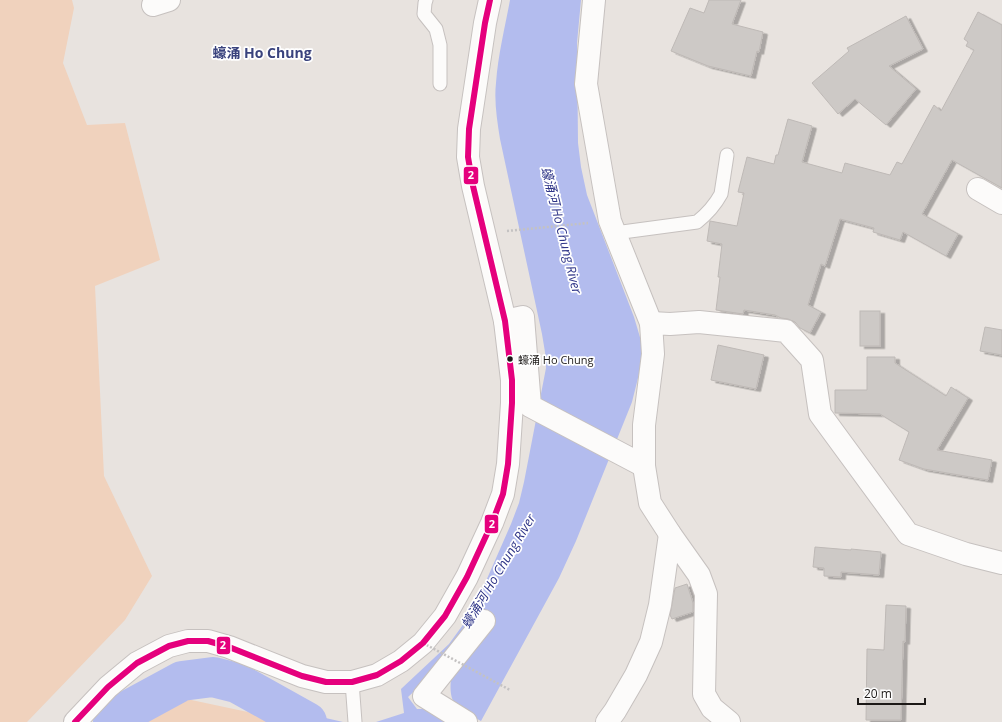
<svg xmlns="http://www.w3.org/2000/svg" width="1002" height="722" font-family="'Open Sans','Noto Sans TC',sans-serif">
<defs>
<filter id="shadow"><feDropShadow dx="4.5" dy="2.5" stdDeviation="0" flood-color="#0004"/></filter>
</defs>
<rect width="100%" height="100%" fill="#e8e3df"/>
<g fill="#f0d2bd">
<polygon points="0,0 72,0 74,8 63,63 87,125 125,123 160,260 95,286 104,476 152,576 125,620 27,722 0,722"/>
<polygon points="168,695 294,722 128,722"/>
</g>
<g fill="#b3bcee">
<path d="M510,0H581L577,43L578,143L581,167L587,195L634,317L642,344L640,370L632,402L576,541L559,578L481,721C459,709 448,707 451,679L422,684L408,697L417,709H426L449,722H376L404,713L401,689L449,644L465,622L479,597L511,524L519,503L524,482L546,368L545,352L542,334L500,139C497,120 494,101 496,83C498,55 505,27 510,0Z"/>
<polygon points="317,716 343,722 315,722"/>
</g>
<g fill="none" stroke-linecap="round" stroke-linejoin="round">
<polyline stroke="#b3bcee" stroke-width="40" points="113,722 123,713 182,681 213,677 237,683 307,722"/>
</g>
<g fill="#cdc9c6" stroke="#beb9b6" filter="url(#shadow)">
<polygon points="709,0 741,0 732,24 763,32 759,52 757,51 751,76 708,66 671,51 690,8 704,13"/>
<polygon points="978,12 1002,25 1002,188 952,160 922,214 958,234 946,256 903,232 900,240 873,232 874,228 840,219 825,266 821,264 808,305 821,312 810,333 800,328 795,322 788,319 781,318 775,315 744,310 743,314 716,310 720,277 718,277 722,244 707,241 710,221 737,226 744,193 738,192 747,157 774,164 776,155 778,155 788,119 812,126 802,162 842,173 845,163 890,175 897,162 902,164 934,105 941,111 974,50 966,46 968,42 964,39"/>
<polygon points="906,16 923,49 889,66 916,89 886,125 855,99 838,114 812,83 849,51 847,48"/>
<rect x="860" y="311" width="20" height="35"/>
<polygon points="985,327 1002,330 1002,355 980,351"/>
<polygon points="718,345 764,355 756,389 711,380"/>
<polygon points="867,357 895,357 895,363 946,396 951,387 968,398 937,450 992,460 988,480 924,469 899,460 909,432 880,414 835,413 835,390 867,390"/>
<polygon points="815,547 851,550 851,549 881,552 879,575 841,572 841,577 824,576 824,568 813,567"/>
<polygon points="687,584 693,603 693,612 672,619 670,615 675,588"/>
<polygon points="886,605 906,606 905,642 903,641 901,720 866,720 867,649 884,650"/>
</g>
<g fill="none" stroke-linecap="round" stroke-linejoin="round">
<g stroke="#c6c1bf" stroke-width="15">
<g id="lane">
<polyline points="426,0 425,3 424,14 436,29 440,45 440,84"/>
<path d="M615,233L697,222C707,214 715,205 721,194L727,155"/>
<polyline points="352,682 355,722"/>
</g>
</g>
<g stroke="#c6c1bf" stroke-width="24">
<g id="street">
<polyline points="594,0 586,84 610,221 651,323"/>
<polyline points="153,5 169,0"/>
<polyline points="978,189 1002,203"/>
<polyline points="505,321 523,317 530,406 644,466"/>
<polyline points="75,722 108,687 137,663 169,646 188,641 208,641 229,647 302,676 326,682 352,682 377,675 401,661 423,643 445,616 467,577 492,523 503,494 508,464 512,403 512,380 505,321 473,186 468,157 469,129 485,23 490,0"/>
<polyline points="466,722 424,696 484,621"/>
<polyline points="607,722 615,711 636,675 651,642 660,605 670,534"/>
<polyline points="729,722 712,708 704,694 706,594 699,575 670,534 650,503 644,466 644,425 653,354 651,323 670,324 699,322 786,331 812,360 820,414 908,534 966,554 1002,563"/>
</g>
</g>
<polyline stroke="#c4c2c2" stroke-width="2.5" stroke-dasharray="2 2" stroke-linecap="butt" points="507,231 588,223"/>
<use href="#lane" stroke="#fcfbfa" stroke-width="13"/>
<use href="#street" stroke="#fcfbfa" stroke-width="22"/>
<polyline stroke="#c4c2c2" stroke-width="2.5" stroke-dasharray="2 2" stroke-linecap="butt" points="423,643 510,690"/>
<g stroke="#fff" stroke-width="9">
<polyline id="bus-1" points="75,722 108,687 137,663 169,646 188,641 208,641 229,647 302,676 326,682 352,682 377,675 401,661 423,643 445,616 467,577 492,523 503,494 508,464 512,403 512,380 505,321 473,186 468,157 469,129 485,23 490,0"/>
</g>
<use href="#bus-1" stroke="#e5007d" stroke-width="6"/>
</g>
<circle fill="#1c1917" stroke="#fff" stroke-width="1.5" cx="510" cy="359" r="3.5"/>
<g text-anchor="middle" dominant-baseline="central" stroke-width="3.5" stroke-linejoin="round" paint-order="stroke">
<g font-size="11" fill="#1c1917" stroke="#fff" text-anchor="start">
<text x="518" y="359">蠔涌 Ho Chung</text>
</g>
<g font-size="13" font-style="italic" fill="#2e3487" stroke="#fff">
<text transform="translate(562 230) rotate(76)">蠔涌河 Ho Chung River</text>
<text transform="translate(498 571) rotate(-59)">蠔涌河 Ho Chung River</text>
</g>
<g font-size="14" font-weight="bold" fill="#39427d" stroke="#fff">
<text x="262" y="52">蠔涌 Ho Chung</text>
</g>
</g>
<g stroke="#fff" stroke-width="1.5">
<rect x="463" y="166" width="16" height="19" rx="4" fill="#e5007d"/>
<rect x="484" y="514" width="15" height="20" rx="4" fill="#e5007d"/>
<rect x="216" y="636" width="15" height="19" rx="4" fill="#e5007d"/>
</g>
<g font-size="11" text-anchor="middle" font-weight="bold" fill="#fff">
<text x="471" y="179">2</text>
<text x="492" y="528">2</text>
<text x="223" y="649">2</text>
</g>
<path d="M858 698v6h67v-6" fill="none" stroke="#1c1917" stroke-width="2"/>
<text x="864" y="698" font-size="12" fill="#1c1917" stroke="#ffffff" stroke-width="3" paint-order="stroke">20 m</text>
</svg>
